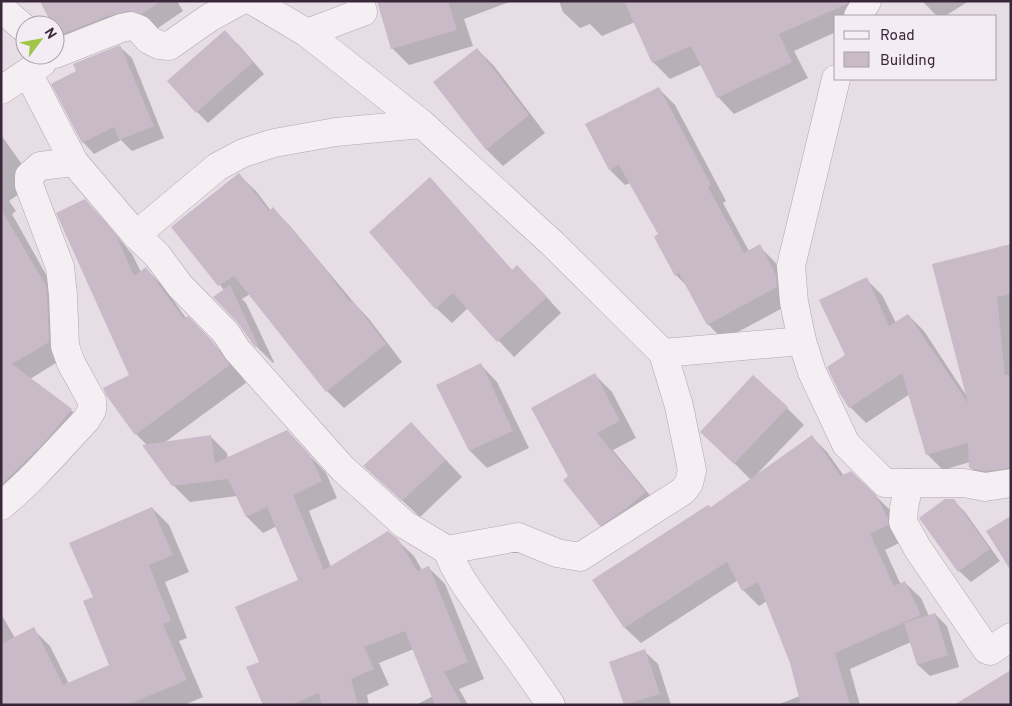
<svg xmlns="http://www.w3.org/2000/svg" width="1012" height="706" font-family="Overpass,sans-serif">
<rect width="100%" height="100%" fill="#e6dde5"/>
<g fill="#0003">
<polygon points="42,1 177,1 183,11 158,28 144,25 74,50 59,35"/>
<polygon points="377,1 512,1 464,19 473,46 409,65 392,48"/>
<polygon points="559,1 889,1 876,3 856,16 836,16 836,32 794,51 808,78 734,114 718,97 701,65 670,79 653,62 635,22 602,36 590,24 580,28 563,12"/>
<polygon points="922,1 969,1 945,16 937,16"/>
<polygon points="237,43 264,74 208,123 197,112"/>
<polygon points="120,47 132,58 164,138 132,151 121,140 94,154 83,142"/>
<polygon points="477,49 494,66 545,133 503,166 486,149"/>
<polygon points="659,89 675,105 726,201 723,203 749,251 759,246 775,262 791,292 792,303 723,340 708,324 687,286 676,275 660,235 630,183 625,185 610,170"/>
<polygon points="1,135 34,181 30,186 9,201 16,211 12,214 62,303 64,358 30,379 71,410 87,426 1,492"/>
<polygon points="239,175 256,191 271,211 273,209 290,226 355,304 369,319 402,362 344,408 327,391 250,294 242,299 246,303 274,362 273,363 256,346 224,290 173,227"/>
<polygon points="445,195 513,271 533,282 561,313 514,357 468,308 452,323 436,308"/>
<polygon points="85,201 102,218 132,254 141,272 146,269 163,286 186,318 231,361 246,383 164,443 211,437 227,453 228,459 303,448 326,473 337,498 309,511 331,567 397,540 414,556 422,570 429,568 445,584 484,679 459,689 468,705 416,705 433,696 414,649 379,663 389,685 367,695 369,705 264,705 260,662 300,581 277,526 263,533 247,517 237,496 190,502 173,485 147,445 136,434 107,395 130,375"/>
<polygon points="935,273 1009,279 1011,297 1011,485 987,484 971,468 970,462 943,470 927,454 910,394 866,423 850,407 847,355 866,279 882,295 896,323 908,315 924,331 966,395"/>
<polygon points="481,365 497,382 529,448 487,468 470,451 438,385"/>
<polygon points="595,375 612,392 636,438 613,450 662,510 617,542 600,525 570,476"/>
<polygon points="787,408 804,425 756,475 812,437 827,452 844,476 876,496 892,512 903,541 885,550 901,585 905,583 921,598 929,616 935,614 947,626 959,667 930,676 918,665 911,642 850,669 860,705 777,705 800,696 791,663 767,601 759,606 743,590 738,580 641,643 625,628 594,580 711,509 751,480 719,448"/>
<polygon points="428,441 462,477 420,517 365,466"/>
<polygon points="953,500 965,512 1000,561 971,582 959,571"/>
<polygon points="152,508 169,525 189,572 165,582 187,638 179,641 203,697 184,705 1,705 1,614 15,638 33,629 50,646 69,684 111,666 94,598"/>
<polygon points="644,651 658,664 671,705 625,705 610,662"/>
</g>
<g fill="#c8bac7">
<polygon points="40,1 161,1 142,14 128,11 109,16 107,13 108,16 58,36 55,30 55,25 52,25"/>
<polygon points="377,1 448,1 457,30 391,49"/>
<polygon points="624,1 849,1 847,4 779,34 792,62 717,98 691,46 652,63"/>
<polygon points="225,30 253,62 196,113 167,81"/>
<polygon points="120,45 154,126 119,140 114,127 82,143 51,84 76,71 73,64"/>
<polygon points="477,48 529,115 486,150 433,82"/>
<polygon points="659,87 711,185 708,187 744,253 760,244 776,275 777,287 707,325 679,273 675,276 654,237 658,234 619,165 609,170 585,124"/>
<polygon points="239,173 269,211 273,207 317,259 350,302 352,300 386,344 326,392 234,276 218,286 171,227"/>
<polygon points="430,177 512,270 517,265 547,297 497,342 453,293 435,309 369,232"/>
<polygon points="85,199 116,235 134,276 146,267 184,319 188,316 214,343 230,365 135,435 106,395 103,388 129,375 56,213"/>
<polygon points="1,209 46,286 47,296 49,342 12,364 72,409 44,443 1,485"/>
<polygon points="1011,244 1011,294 997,297 1005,375 1011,375 1011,468 985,471 969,468 968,443 926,455 902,373 849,408 840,394 827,367 845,355 819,300 867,277 889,326 908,314 968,403 932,264"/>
<polygon points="230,285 258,345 255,347 237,322 213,297"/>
<polygon points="481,363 513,431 469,451 436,385"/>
<polygon points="595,373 620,421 597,433 646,492 623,511 600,526 563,480 568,476 531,408"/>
<polygon points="753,375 788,407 734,464 700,432"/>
<polygon points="411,422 446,460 402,501 363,466"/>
<polygon points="287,430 310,455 322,481 293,495 324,570 388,531 398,539 417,571 429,566 468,662 444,672 462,705 435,705 405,631 364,647 374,669 351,679 358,705 322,705 319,693 291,705 263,705 246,667 259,662 235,607 298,580 267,507 246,517 228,479 172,486 142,445 211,435 215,463"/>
<polygon points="812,435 841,476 851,471 876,495 888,519 888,525 870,534 894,586 905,581 921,615 835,653 850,705 801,705 790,663 758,582 742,591 727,562 624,628 592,580 708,505 711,507"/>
<polygon points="945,499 954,499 990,549 958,572 919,518"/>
<polygon points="152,507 173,555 149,565 171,621 163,624 187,680 127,705 1,705 1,644 34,627 63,685 109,665 83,601 93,597 69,543"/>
<polygon points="1011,516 1011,571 986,531"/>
<polygon points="935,613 948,655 917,665 904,623"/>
<polygon points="645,649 660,694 624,705 609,662"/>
<polygon points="1011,670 1011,705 954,705"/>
</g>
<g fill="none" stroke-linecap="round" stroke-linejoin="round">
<g stroke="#b3a6b2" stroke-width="29">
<g id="minor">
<polyline points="1,8 25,29"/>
<polyline points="858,16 867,1"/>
<polyline points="307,33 363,12 360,1"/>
<polyline points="55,54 121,28 131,26 139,29 149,40 159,45 169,46 209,18 240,1"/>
<polyline points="28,73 74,162 136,235 157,255 180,286 226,333 237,350 343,469 404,524 447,550 518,537 557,553 580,557 683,491 689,483 692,470 679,406 663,353 553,244 422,124 307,33 253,1"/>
<polyline points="836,79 791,266 794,302 802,341 812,372 846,444 885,483 964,483 985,487 1011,483"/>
<polyline points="1,90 42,63"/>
<polyline points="136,235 217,167 243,153 274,143 336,132 422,124"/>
<polyline points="663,353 802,341"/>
<polyline points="909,483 904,508 903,522 918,549 987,650 990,651 1011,637"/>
<path d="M1,506C32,480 58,450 86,420L92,410V401L71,363L65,346L63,295L60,267L29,185V176L40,166L74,162"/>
<path d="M447,550C459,581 480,605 499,632C517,656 534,680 551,705"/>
</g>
</g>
<use href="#minor" stroke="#f5eff4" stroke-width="28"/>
</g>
<rect width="1012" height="706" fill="none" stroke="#3b273a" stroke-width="5"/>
<rect x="834" y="15" width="162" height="65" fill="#f4ecf4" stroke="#aa9daa"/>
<rect x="844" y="31" width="25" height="8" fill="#f5eff4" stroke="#aa9daa"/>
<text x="880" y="40" font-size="15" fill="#3b273a">Road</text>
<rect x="844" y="52" width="25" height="15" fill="#c8bac7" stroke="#aa9daa"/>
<text x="880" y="65" font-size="15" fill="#3b273a">Building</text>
<g transform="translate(40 40) rotate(58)"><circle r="24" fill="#f4ecf4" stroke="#aa9daa"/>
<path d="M0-4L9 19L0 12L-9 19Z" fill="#a1c547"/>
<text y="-8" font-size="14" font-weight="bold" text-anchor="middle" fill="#3b273a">N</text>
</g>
</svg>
